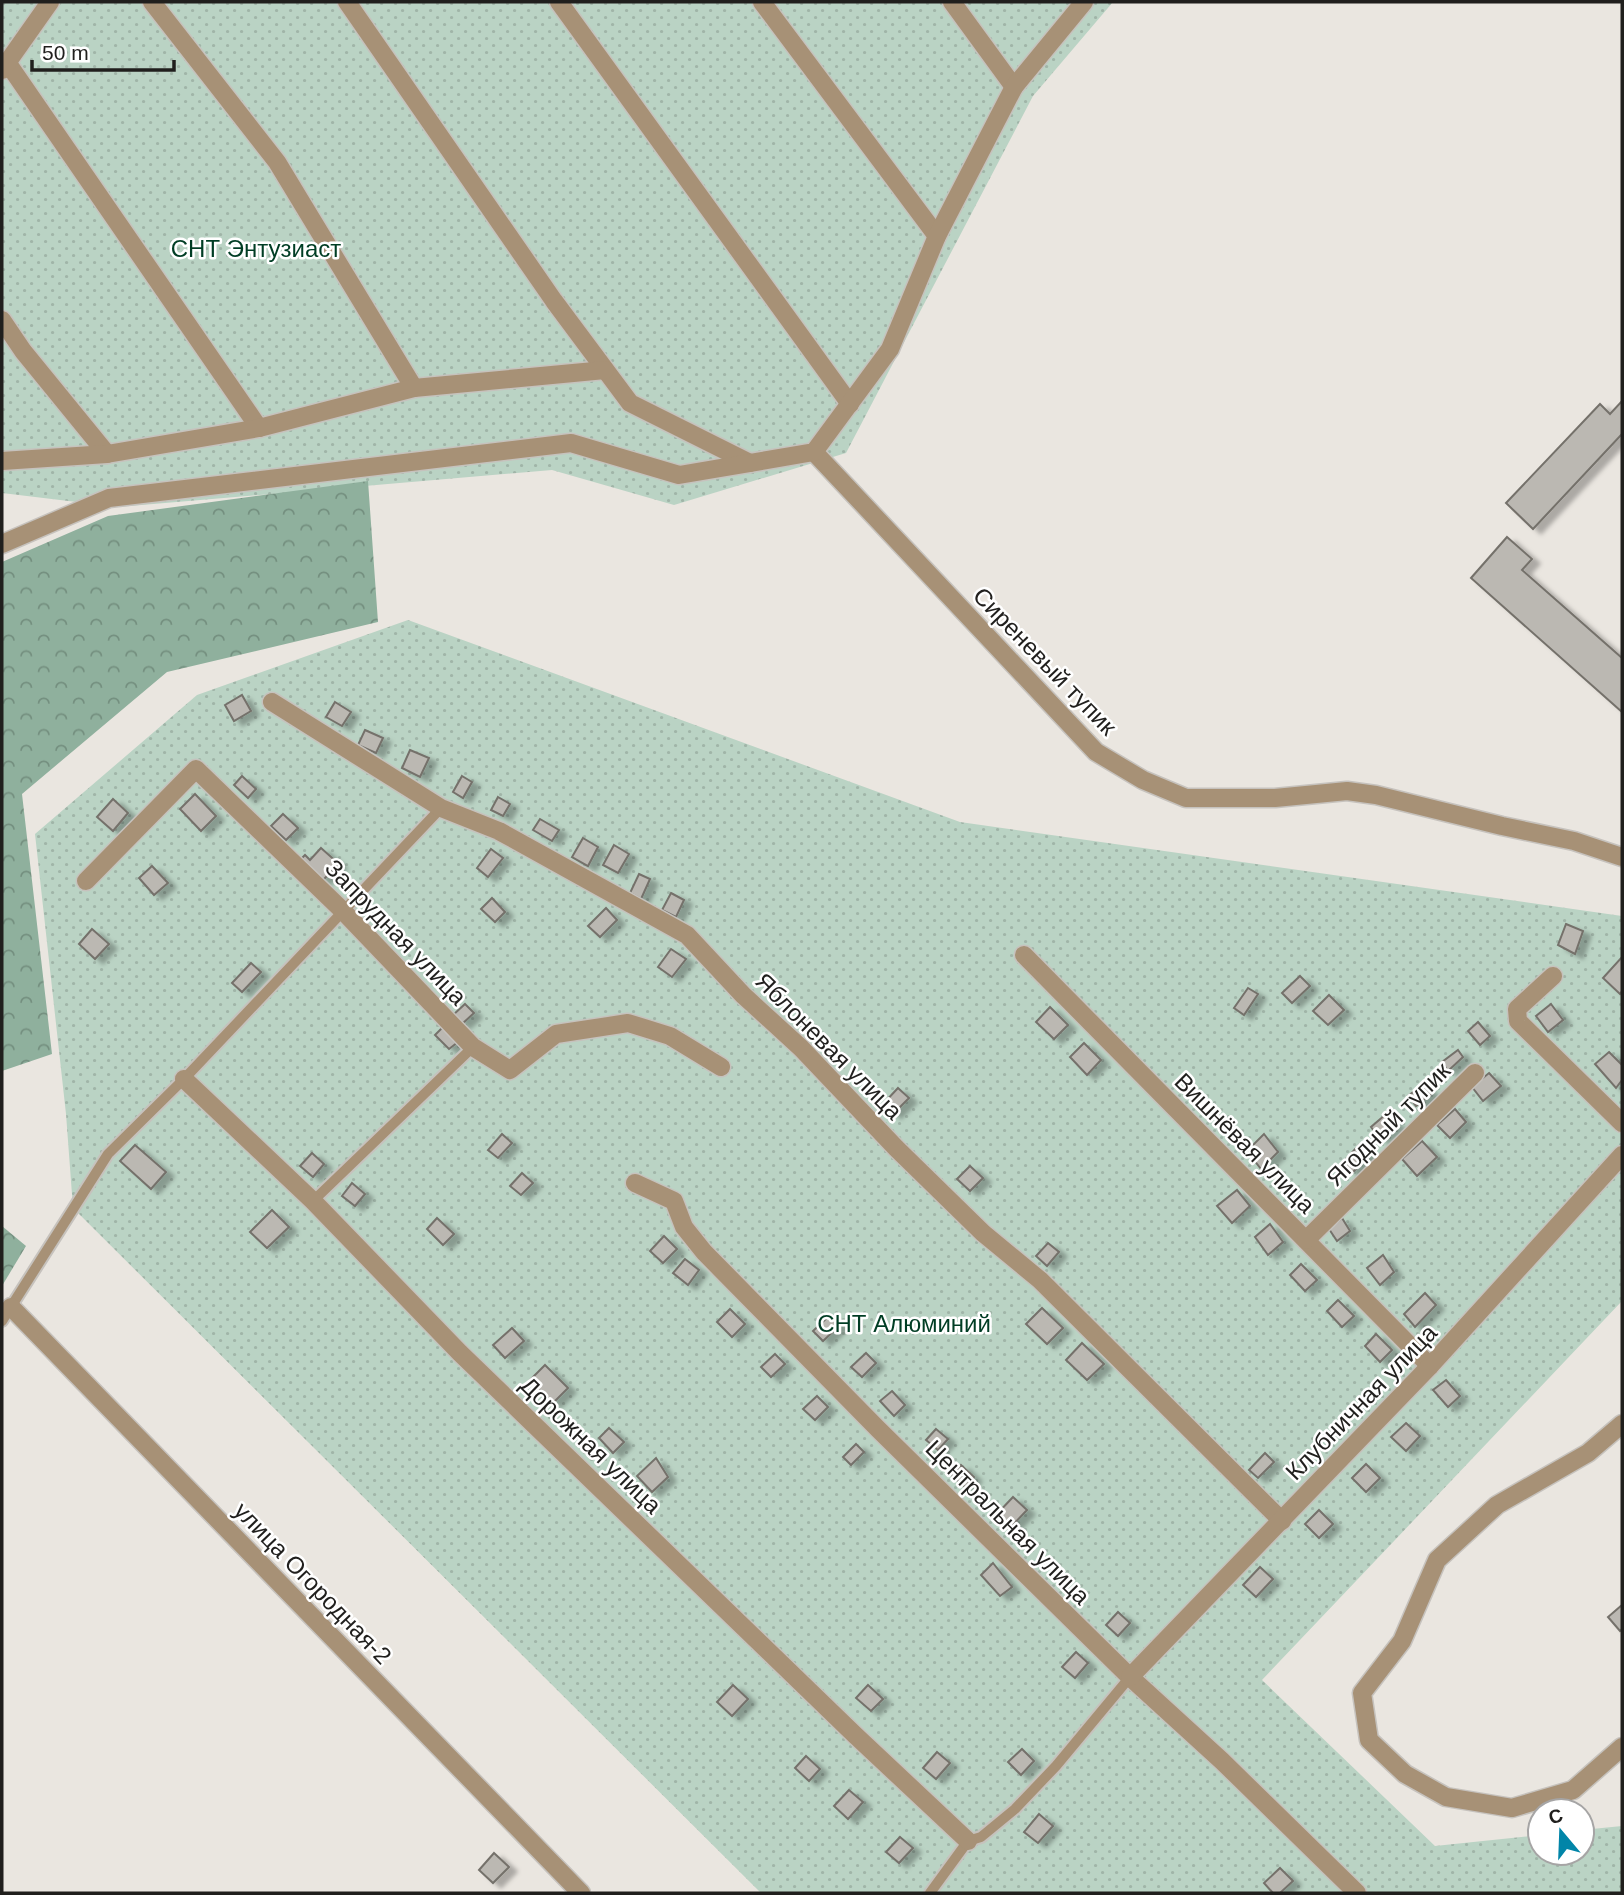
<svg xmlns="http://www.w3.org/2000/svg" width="1624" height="1895" font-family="Arial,sans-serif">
<defs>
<pattern id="grass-dots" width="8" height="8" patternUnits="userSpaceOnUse" patternTransform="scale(1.75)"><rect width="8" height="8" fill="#bad3c4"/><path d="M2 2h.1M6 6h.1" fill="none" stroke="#a0b5a8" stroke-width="1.8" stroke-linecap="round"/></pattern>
<pattern id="forest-crowns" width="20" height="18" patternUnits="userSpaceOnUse" patternTransform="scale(1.75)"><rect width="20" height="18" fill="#8fb09d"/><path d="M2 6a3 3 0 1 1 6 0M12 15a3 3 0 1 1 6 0" fill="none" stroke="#748f7f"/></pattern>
<filter id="shadow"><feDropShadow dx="8" dy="4.5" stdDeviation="2" flood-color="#0004"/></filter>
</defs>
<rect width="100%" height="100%" fill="#eae6e0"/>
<g fill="url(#grass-dots)">
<polygon points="2,2 1113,2 1033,96 846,453 674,505 552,470 118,507 2,493"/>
<polygon points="408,620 960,822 1622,916 1622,1301 1262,1680 1435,1846 1540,1835 1540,1853 1582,1853 1582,1830 1622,1826 1622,1893 761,1893 73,1208 66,1114 35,834 197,695"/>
</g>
<g fill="url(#forest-crowns)">
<polygon points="368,481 378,622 167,672 22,794 52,1054 2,1071 2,562 108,516"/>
<polygon points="2,1226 26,1246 2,1286"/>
</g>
<g fill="#bbb8b2" stroke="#74716b" stroke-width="2" filter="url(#shadow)">
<polygon points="1622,401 1622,434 1533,529 1506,503 1600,404 1610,414"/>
<polygon points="1507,537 1532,559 1522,570 1622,658 1622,712 1471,578"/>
<polygon points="242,695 251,711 234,721 225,705"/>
<polygon points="335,702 351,712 342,726 326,717"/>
<polygon points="365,730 383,738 376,753 358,745"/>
<polygon points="410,750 429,758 420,777 402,768"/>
<polygon points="242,776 256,789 248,798 234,785"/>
<polygon points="462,776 472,782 463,798 453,792"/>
<polygon points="195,794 216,816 201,831 180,809"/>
<polygon points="498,797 510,804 503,816 491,810"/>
<polygon points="113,799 128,813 113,831 97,817"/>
<polygon points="283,814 298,828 286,840 271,826"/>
<polygon points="540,819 559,830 552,841 533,830"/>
<polygon points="583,838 598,847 588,866 572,857"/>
<polygon points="614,845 629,854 618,873 603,865"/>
<polygon points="321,848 339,864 323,880 301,859 305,855 310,860"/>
<polygon points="491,849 503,858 488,877 477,868"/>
<polygon points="152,866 168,883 154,895 139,878"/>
<polygon points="639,874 650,879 641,899 630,893"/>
<polygon points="671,893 684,900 676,917 662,910"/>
<polygon points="492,898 505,912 495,922 481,909"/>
<polygon points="606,908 617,920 600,937 588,926"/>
<polygon points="1566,924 1583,931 1575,954 1558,945"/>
<polygon points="92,929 109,944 95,959 79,944"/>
<polygon points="671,949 686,959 672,977 658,967"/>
<polygon points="1622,957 1622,991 1620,994 1603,978"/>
<polygon points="251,963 261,972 242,992 232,983"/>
<polygon points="1300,976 1310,986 1292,1003 1282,993"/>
<polygon points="1248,988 1258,994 1244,1015 1234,1008"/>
<polygon points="1329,995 1344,1010 1328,1025 1313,1011"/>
<polygon points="465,1004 474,1013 462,1024 453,1015"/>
<polygon points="1551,1004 1563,1020 1548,1032 1536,1016"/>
<polygon points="1050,1007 1068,1025 1054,1039 1036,1022"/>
<polygon points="1478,1022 1490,1036 1480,1045 1468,1031"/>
<polygon points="443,1027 458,1042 449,1049 435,1035"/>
<polygon points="1084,1043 1101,1060 1087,1075 1070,1057"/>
<polygon points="1458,1050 1463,1057 1448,1071 1442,1062"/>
<polygon points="1609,1052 1622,1065 1622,1080 1616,1088 1595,1064"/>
<polygon points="1489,1073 1501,1086 1483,1101 1472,1087"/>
<polygon points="1424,1084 1431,1094 1416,1106 1408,1096"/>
<polygon points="898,1088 909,1098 893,1114 883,1104"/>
<polygon points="1455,1109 1466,1122 1450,1138 1437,1125"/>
<polygon points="1386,1114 1397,1125 1380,1139 1371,1127"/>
<polygon points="502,1134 512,1143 498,1158 488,1150"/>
<polygon points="1264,1134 1278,1152 1261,1169 1247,1151"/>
<polygon points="1422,1141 1437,1157 1417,1176 1402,1159"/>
<polygon points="135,1145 166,1172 151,1189 120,1161"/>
<polygon points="1359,1145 1369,1156 1352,1173 1343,1162"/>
<polygon points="312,1153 324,1164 313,1177 300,1166"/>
<polygon points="970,1166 983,1178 970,1191 957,1179"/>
<polygon points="522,1173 533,1183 521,1195 510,1186"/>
<polygon points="352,1183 365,1194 355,1206 342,1196"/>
<polygon points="1237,1190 1250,1206 1232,1223 1217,1206"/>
<polygon points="272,1210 289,1227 267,1248 250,1232"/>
<polygon points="437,1218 454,1234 443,1245 427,1229"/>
<polygon points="1342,1218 1350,1231 1337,1241 1329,1229"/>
<polygon points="1270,1224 1283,1242 1268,1255 1255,1237"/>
<polygon points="664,1236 677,1249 663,1263 650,1251"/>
<polygon points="1048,1243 1059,1252 1047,1266 1036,1256"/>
<polygon points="1383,1255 1394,1272 1380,1285 1367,1268"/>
<polygon points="685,1259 699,1270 688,1285 673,1273"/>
<polygon points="1301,1264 1317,1280 1305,1291 1290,1275"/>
<polygon points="1425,1293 1436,1305 1415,1327 1404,1314"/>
<polygon points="1338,1300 1354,1316 1342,1327 1327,1311"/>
<polygon points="1042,1308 1063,1328 1047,1344 1026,1324"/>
<polygon points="730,1309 745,1324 732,1337 717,1322"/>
<polygon points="830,1315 840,1325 823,1341 813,1331"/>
<polygon points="512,1328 524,1341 505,1358 493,1345"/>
<polygon points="1376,1334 1392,1350 1380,1362 1365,1346"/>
<polygon points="1082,1343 1104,1364 1087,1380 1066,1360"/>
<polygon points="866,1353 876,1363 862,1377 851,1367"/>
<polygon points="775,1354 785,1364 771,1377 761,1367"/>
<polygon points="545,1365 568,1388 553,1403 530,1380"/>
<polygon points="1446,1380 1460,1396 1448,1407 1433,1390"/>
<polygon points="892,1391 905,1405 894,1416 880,1401"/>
<polygon points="817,1396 828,1407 815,1420 803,1409"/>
<polygon points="1406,1423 1420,1436 1406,1451 1391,1437"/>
<polygon points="609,1428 624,1442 613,1453 599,1438"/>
<polygon points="936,1429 948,1439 938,1450 926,1440"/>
<polygon points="856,1444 864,1452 851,1465 843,1457"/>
<polygon points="1265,1453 1274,1462 1258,1478 1249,1470"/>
<polygon points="656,1458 668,1477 652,1492 637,1476"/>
<polygon points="1366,1464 1380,1478 1366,1492 1352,1478"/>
<polygon points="961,1465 974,1477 965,1487 952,1476"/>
<polygon points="1013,1497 1027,1510 1010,1528 996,1515"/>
<polygon points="1319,1510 1333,1524 1319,1538 1305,1524"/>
<polygon points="993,1563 1012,1587 1000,1596 981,1575"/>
<polygon points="1260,1567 1273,1579 1256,1597 1243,1585"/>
<polygon points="1622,1605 1622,1629 1620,1631 1608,1617"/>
<polygon points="1118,1612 1130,1623 1118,1636 1106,1625"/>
<polygon points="1076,1652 1088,1663 1075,1678 1062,1667"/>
<polygon points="733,1685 748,1699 732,1716 717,1702"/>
<polygon points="868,1685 883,1699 871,1711 856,1698"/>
<polygon points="1022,1749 1034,1761 1021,1775 1008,1762"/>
<polygon points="937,1752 950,1763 936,1779 923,1768"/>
<polygon points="806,1756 820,1769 809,1781 795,1768"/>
<polygon points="849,1790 863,1802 848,1819 834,1806"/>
<polygon points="1039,1814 1053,1826 1038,1843 1024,1832"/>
<polygon points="900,1837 913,1848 899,1863 886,1852"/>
<polygon points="494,1853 509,1867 493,1883 479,1870"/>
<polygon points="1280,1868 1293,1881 1280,1893 1273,1893 1264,1883"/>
</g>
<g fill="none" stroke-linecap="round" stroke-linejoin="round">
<g stroke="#c6c2bd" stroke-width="14">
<g id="lane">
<polyline points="313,1201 473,1047"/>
<polyline points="2,1321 108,1154 184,1079 441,808"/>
<polyline points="930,1893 968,1841 981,1837 1015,1809 1056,1766 1130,1677"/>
</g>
</g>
<g stroke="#c6c2bd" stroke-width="21">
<g id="street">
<polyline points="152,2 277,162 414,388"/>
<polyline points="347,2 554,301 630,403 750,463"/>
<polyline points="559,2 850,404"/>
<polyline points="762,2 937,236"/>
<polyline points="952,2 1014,87"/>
<polyline points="7,62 259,428"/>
<polyline points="2,70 50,2"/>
<polyline points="2,320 23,351 107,454"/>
<polyline points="814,452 1096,752 1143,780 1186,798 1275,798 1347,791 1376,795 1502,826 1574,841 1622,857"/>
<polyline points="2,461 107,454 259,428 414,388 605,370"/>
<polyline points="2,544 109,498 571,443 679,475 814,452 890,349 937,236 1014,87 1084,2"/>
<polyline points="272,702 441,808 499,831 687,935 743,995 801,1048 896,1148 983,1233 1040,1280 1282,1521"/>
<polyline points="86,881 196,769 343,911 473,1047 510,1070 556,1034 628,1023 670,1036 721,1067"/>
<polyline points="1024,955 1430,1366"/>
<polyline points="1553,976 1517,1009 1518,1021 1622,1123"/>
<polyline points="184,1079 313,1201 460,1353 855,1735 968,1841"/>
<polyline points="635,1183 674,1201 684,1227 704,1252 878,1429 1130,1677 1222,1761 1357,1893"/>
<polyline points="1306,1240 1475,1073"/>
<polyline points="11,1307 581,1893"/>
<polyline points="1622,1424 1588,1453 1497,1505 1437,1560 1402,1641 1362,1693 1369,1740 1405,1774 1446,1797 1512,1808 1573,1790 1622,1747"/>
<polyline points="1130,1677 1430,1366 1622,1155"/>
</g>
</g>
<use href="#lane" stroke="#a79176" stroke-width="10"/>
<use href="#street" stroke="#a79176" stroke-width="18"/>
</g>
<g text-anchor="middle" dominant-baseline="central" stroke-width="5" stroke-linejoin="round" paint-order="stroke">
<g font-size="24" fill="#003d24" stroke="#fff">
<text x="256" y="248">СНТ Энтузиаст</text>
<text x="904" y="1323">СНТ Алюминий</text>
</g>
<g font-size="24" fill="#201f1d" stroke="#fff">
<text transform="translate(1045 661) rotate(46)">Сиреневый тупик</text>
<text transform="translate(396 932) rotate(46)">Запрудная улица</text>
<text transform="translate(829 1046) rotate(45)">Яблоневая улица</text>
<text transform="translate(1388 1124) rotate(-45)">Ягодный тупик</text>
<text transform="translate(1245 1143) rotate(45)">Вишнёвая улица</text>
<text transform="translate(1361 1402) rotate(-46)">Клубничная улица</text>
<text transform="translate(591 1445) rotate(44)">Дорожная улица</text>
<text transform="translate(1008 1522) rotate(45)">Центральная улица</text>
<text transform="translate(313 1583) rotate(46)">улица Огородная-2</text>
</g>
</g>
<rect width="1624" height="1895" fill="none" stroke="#201f1d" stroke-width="7"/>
<g transform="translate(1561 1832) rotate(341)"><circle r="33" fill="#ffffff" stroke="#a6a5a5" stroke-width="2"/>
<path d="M0-5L12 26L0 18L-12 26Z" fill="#0185a8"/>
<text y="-10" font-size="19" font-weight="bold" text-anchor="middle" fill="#201f1d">С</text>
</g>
<path d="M32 60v10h142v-10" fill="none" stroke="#201f1d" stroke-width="3.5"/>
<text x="42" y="60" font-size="21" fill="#201f1d" stroke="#ffffff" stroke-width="5" paint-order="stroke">50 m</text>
</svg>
